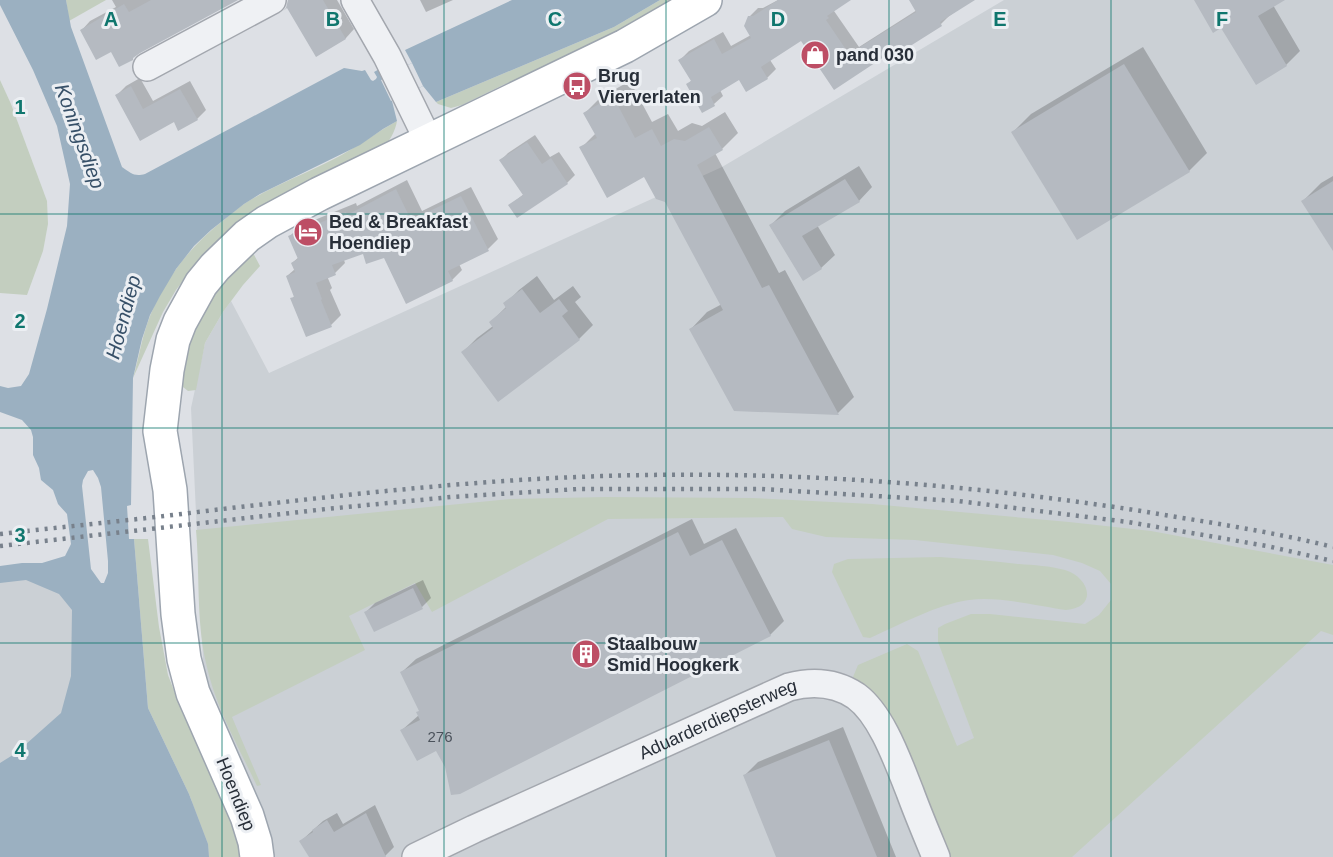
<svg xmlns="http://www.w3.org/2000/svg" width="1333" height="857" font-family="Helvetica,sans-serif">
<rect width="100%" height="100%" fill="#dde0e5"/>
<g fill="#cbd0d5">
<polygon points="1004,0 1333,0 1333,857 183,857 206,722 191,408 205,343 223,312 231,301 269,373 722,167"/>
<polygon points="0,574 79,581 89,707 0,772"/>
</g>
<g fill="#c3cebf">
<polygon points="66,0 106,0 69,21"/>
<polygon points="660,0 686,0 558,65 503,85 462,105 451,108 438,104 436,102 614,27"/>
<polygon points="0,80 11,104 47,201 48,224 43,251 27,295 0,293"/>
<path d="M397,121C395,132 390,140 383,149L238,226L214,245L191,270L176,290L163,312L133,378C139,357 142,336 150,316C166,277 192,244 225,219C232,213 239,207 247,202C275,185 305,174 334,159C356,148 375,133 397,121Z"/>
<polygon points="251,249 260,266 243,285 223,312 205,343 196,390 188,391 178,383 188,322"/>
<path d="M606,497L752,498L872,504L1069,522L1151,531L1333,565V635L1321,631L1072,857H947L922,793L877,697L853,677L858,665L907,644L918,651L957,746L974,738L938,642V628L945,624L971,614H990L1085,624L1099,615L1111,600V584L1100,571L1082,563L1053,555L915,540L826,537L792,529L783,517L608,519L432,612L415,583L349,616L365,650L232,717L261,785L257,786C238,746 215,706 206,663C196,619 200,574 196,530L510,499Z"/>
<polygon points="134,539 148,539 159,627 168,675 183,714 240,832 245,857 209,857 208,844 189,794 148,708"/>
<path d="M940,557C966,559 992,561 1019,564C1034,565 1050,566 1065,570C1089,577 1099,607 1066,610C1037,606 998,596 969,600C938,604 899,625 870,638L863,637L832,572L834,564L848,559Z"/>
</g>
<path fill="#9bb0c1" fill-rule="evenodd" d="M0,0H66L71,27L122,167C131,173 134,177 145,174L344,68L362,71L365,70L371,80L373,81L376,79L377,77L374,72L383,67L387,75L412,63L405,50L512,0H660L614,27L436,102L423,86L392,101L397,121L383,129L360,145L260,194L244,204L211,230L194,246L176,269L160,296L150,315L142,339L133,378L131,505L127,506L129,539H134L148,708L189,794L208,844L209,857H0V763L16,753L61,713L71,676L72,610L59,594L26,580L0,583V566L22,563H42L65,556L71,544L67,514L58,504L53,490L41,480L39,468L33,455V437L31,430L22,420L0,412V386L8,388L21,386L29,374L47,309L67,226L70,184L57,126L33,70L0,5ZM93,470L98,478L101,487L108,561V573L104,583H101L91,569L82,486L83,480L88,471Z"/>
<polygon fill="#dde0e5" points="412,63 423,86 391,101 381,80 387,77 387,75"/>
<g fill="#0003">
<polygon points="112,0 236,0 111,50 82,30 90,21 116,7"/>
<polygon points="289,0 337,0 354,29 346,38 317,55"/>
<polygon points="420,0 453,0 426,12"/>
<polygon points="778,0 848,0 834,11 859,47 917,10 910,0 972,0 949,16 941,24 894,49 834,88 802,39 770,60 776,69 767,78 746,90 739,78 720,90 723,96 714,104 703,111 688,84 692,80 680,60 689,51 723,32 731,46 751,35 749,17 758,8 763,8"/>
<polygon points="1196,0 1278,0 1273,5 1300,51 1286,65"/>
<polygon points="1143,47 1207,153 1189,171 1013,132 1031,114"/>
<polygon points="140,78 153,101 190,81 206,110 197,119 174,120 140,139 117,95 126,86"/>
<polygon points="630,81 652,122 668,114 678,131 692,123 702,126 725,112 738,133 722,149 715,153 779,273 785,270 854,397 838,413 735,410 691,329 707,312 722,304 666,201 645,175 581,148 596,133 585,113 601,97"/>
<polygon points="535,135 550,157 559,152 575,175 567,183 510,205 524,194 501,160 508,153"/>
<polygon points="859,166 872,187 859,201 817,225 835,255 821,268 771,225 785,211"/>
<polygon points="1333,176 1333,249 1303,201 1321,183"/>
<polygon points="407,180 422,211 471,187 498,239 488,249 459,264 462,270 452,280 384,256 364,252 344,260 345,263 335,273 327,276 332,288 330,290 341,315 331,325 292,299 295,295 287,276 295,269 292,263 299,257 290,236 300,226 356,203 357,206"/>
<polygon points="537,276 554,300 573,286 581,297 575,302 593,325 579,339 463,352 477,338 493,326 491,322 507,306 505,304 519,290"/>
<polygon points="692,519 704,544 736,528 784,621 770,635 446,767 437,749 402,730 419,715 421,710 402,672 416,659"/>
<polygon points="423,580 431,598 422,607 366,612 375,603"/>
<polygon points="843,727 896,857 777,857 744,776 758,762"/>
<polygon points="375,805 394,847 385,856 383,857 311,857 301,841 323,821 337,813 343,824"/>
</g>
<g fill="#b5bac1">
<polygon points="151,0 238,0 140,53 133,58 133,60 119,67 111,52 96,60 80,30 124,4 129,12"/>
<polygon points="288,0 323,0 346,39 316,57 287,8 283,11 286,8"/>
<polygon points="778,0 851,0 827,16 829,18 826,20 849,54 916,12 909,0 975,0 940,22 942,26 896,55 893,51 834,90 801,41 761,67 768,79 746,92 739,80 711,97 715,106 702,113 686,84 691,81 678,60 714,39 722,54 751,38 744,26 748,16 753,16"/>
<polygon points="1194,0 1285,0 1258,16 1287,66 1256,85 1221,28 1213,33"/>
<polygon points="1124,64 1190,172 1077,240 1011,132"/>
<polygon points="131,86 143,109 180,89 198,120 178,131 174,122 140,141 115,95"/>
<polygon points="613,96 635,138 652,129 661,146 674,139 685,141 709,127 723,150 697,165 762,288 769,285 839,415 734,411 689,329 723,310 665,202 656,199 644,177 607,198 579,147 597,138 583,113"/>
<polygon points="527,142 542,164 551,158 568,184 517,218 508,205 523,195 499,160"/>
<polygon points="845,179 860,202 802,236 822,269 803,281 769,225"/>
<polygon points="1333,181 1333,251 1301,201"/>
<polygon points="396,189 411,220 461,196 489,251 448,271 453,281 406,304 384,258 366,264 363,254 332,265 336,275 316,283 322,299 321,300 332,327 306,337 290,298 294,297 286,276 295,272 291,263 298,259 288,236 346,212 347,215"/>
<polygon points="522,289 540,313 559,299 568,311 562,316 580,340 498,402 461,352 493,328 489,322 506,308 503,303"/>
<polygon points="678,532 690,556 722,540 771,636 460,794 451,795 445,767 436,751 417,761 400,730 420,720 416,712 419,711 400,672"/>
<polygon points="413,588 423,609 374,632 364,612"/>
<polygon points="829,740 877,857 776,857 743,775"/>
<polygon points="366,813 386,857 309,857 299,841 313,832 312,830 327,820 334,832"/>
</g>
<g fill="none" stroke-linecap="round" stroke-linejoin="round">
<g stroke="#a3a7ae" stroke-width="30">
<g id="minor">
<polyline points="355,0 387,56 429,142"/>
<polyline points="147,67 272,0"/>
<path id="s1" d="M416,857L474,829L789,687C812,681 835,682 856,696C882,715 898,762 910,792C918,814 927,835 936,857"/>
</g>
</g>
<g stroke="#9da5af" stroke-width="36">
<polyline id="major" points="257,857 255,842 247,816 193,693 184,659 178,614 170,490 160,431 167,370 173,340 180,322 201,284 215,267 247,236 267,222 319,194 625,46 705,0"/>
</g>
<use href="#minor" stroke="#eff1f4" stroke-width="27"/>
<use href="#major" stroke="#fff" stroke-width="33"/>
<g stroke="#78818c" stroke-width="4.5" stroke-dasharray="3 6" stroke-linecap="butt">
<path d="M0,534C71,526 143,519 214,510C335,496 455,482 577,477C765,469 955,482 1141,511C1205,522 1270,531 1333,547"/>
<polyline points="0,546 326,509 451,497 578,489 761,489 958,501 1128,522 1267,546 1333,561"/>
</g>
</g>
<path fill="none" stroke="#0f766e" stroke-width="1.5" stroke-opacity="0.55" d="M222,0V857M444,0V857M666,0V857M889,0V857M1111,0V857M0,214H1333M0,428H1333M0,643H1333"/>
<defs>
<g id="shop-disc" transform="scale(1.5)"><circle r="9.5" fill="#bd4e65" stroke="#eceff3"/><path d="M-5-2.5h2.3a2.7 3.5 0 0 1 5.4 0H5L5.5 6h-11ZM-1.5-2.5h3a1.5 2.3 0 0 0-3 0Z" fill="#fff"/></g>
<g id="bus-disc" transform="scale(1.5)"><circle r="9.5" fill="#bd4e65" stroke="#eceff3"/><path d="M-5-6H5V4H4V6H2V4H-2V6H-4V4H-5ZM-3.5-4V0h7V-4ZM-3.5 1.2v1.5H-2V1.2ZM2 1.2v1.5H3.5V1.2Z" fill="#fff"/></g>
<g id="hotel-disc" transform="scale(1.5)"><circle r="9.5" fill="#bd4e65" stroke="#eceff3"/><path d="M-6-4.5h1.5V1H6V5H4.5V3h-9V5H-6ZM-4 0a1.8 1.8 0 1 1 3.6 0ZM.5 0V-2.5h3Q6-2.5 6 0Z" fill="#fff"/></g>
<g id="building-disc" transform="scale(1.5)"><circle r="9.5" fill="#bd4e65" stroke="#eceff3"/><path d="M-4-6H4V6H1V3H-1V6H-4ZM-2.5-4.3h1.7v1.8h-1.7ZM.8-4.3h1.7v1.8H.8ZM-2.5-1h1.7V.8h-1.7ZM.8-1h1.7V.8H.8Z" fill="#fff"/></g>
</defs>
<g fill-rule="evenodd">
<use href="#shop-disc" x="815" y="55"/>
<use href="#bus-disc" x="577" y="86"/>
<use href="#hotel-disc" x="308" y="232"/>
<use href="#building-disc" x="586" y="654"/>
</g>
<g text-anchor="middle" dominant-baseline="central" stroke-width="6" stroke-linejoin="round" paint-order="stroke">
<g font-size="15" fill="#4b525b">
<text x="440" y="736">276</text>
</g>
<g font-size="18" font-weight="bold" fill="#282f39" stroke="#eceff3" text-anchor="start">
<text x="836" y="55">pand 030</text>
<text x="598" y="76">Brug<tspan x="598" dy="21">Vierverlaten</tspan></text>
<text x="329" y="222">Bed &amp; Breakfast<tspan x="329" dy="21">Hoendiep</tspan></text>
<text x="607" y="644">Staalbouw<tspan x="607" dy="21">Smid Hoogkerk</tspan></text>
</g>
<g font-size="18" fill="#282f39" stroke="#eceff3">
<text stroke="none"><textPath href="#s1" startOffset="332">Aduarderdiepsterweg</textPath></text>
<text transform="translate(236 794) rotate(68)">Hoendiep</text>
</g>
<g font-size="20" font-style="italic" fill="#375068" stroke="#eceff3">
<text transform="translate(80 136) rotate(70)">Koningsdiep</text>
<text transform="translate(123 317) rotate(-75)">Hoendiep</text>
</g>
</g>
<g font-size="20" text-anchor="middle" font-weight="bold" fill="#0f766e" stroke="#eceff3" stroke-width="6" stroke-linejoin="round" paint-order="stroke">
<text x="111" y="26">A</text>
<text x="333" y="26">B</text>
<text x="555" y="26">C</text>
<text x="778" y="26">D</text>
<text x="1000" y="26">E</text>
<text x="1222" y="26">F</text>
<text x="20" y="114">1</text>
<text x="20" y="328">2</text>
<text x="20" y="542">3</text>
<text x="20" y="757">4</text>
</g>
</svg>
